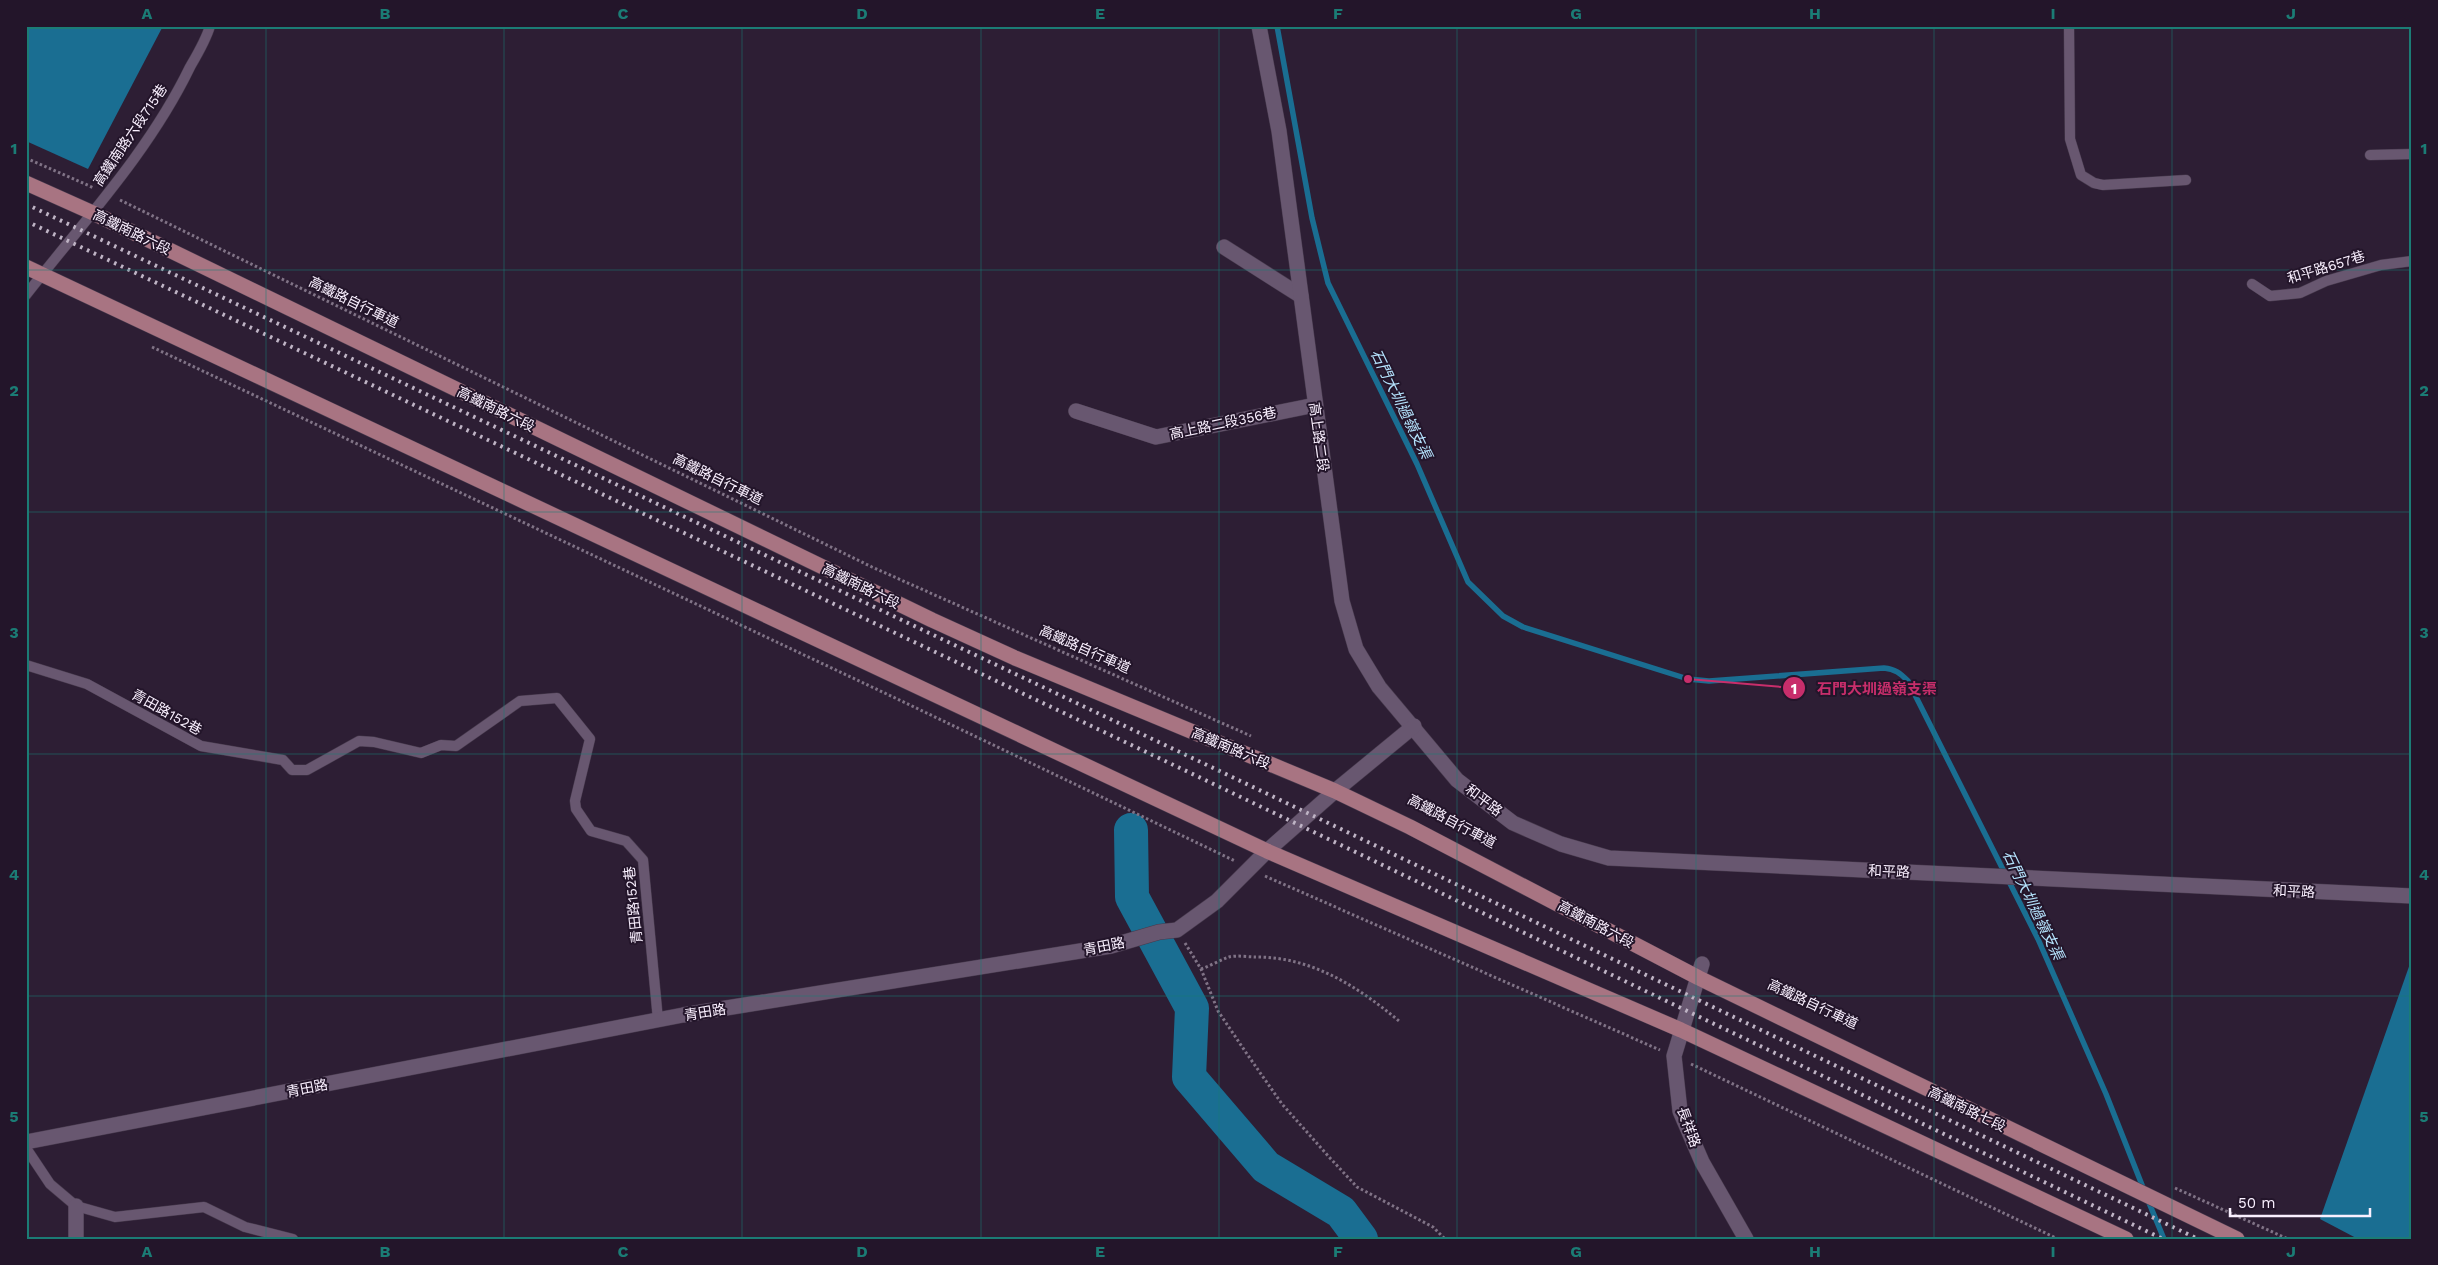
<svg xmlns="http://www.w3.org/2000/svg" width="2438" height="1265" font-family="'Work Sans','Noto Sans TC',sans-serif">
<rect width="100%" height="100%" fill="#2d1e34"/>
<g fill="#1a6e92">
<polygon points="26,26 163,26 88,169 26,141"/>
<polygon points="2412,958 2412,1239 2358,1239 2320,1219"/>
</g>
<g fill="none" stroke-linecap="round" stroke-linejoin="round">
<g stroke="#1a6e92" stroke-width="5.5">
<path d="M1277,26L1312,218L1328,283L1417,464L1468,582L1503,616L1523,627L1688,679L1709,681L1884,668C1895,669 1900,673 1908,681L2038,939L2106,1094L2144,1190"/>
<polyline points="2147,1198 2164,1239"/>
</g>
<polyline stroke="#1a6e92" stroke-width="34" points="1131,830 1132,897 1192,1008 1189,1077 1266,1167 1341,1212 1361,1239"/>
<g stroke="#473a4d" stroke-width="11">
<g id="service">
<polyline points="2069,26 2070,139 2081,175 2094,183 2103,185 2186,180"/>
<polyline points="2370,155 2412,154"/>
<polyline points="2252,284 2270,296 2300,293 2326,281 2381,265 2412,261"/>
<path d="M26,295C83,222 149,152 190,67C197,55 206,40 210,26"/>
<polyline points="26,665 87,684 201,746 283,760 292,770 307,770 359,741 374,742 421,753 441,745 456,746 520,701 557,698 590,739 575,801 576,809 591,831 626,841 643,860 658,1020"/>
<polyline points="26,1148 50,1184 76,1206 115,1217 204,1207 245,1227 293,1239"/>
</g>
</g>
<g stroke="#473a4d" stroke-width="16">
<g id="minor">
<polyline points="1224,247 1301,296"/>
<polyline points="1076,411 1156,437 1315,405"/>
<polyline points="76,1239 76,1206"/>
</g>
</g>
<g stroke="#473a4d" stroke-width="16">
<g id="tertiary">
<polyline points="1259,26 1279,131 1342,601 1356,649 1379,687 1457,780 1513,823 1561,844 1609,858 2412,896"/>
<polyline points="1702,964 1674,1056 1680,1111 1702,1162 1746,1239"/>
<polyline points="26,1142 683,1015 1111,946 1159,932 1177,930 1217,901 1267,851 1335,791 1414,726"/>
</g>
</g>
<g stroke="#473a4d" stroke-width="16">
<g id="primary">
<polyline points="26,183 93,213 932,620 1015,658 1335,791 1410,827 1699,978 2237,1239"/>
<polyline points="26,267 1267,851 1681,1030 2126,1239"/>
</g>
</g>
<g stroke="#807386" stroke-width="3" stroke-dasharray="2.5 2.5" stroke-linecap="butt">
<polyline points="26,158 94,188"/>
<polyline points="120,200 872,567 1251,736"/>
<polyline points="152,347 910,705 1235,861"/>
<polyline points="1265,876 1660,1050"/>
<polyline points="1185,943 1201,969 1218,1011 1247,1054 1282,1104 1330,1158 1357,1187 1433,1227 1445,1239"/>
<path d="M1201,969C1210,966 1220,960 1229,957C1237,955 1248,957 1256,957C1312,957 1357,986 1399,1021"/>
<polyline points="1691,1064 2058,1239"/>
<polyline points="2175,1188 2288,1239"/>
</g>
<use href="#service" stroke="#685770" stroke-width="10"/>
<use href="#minor" stroke="#685770" stroke-width="15"/>
<use href="#tertiary" stroke="#685770" stroke-width="15"/>
<use href="#primary" stroke="#a87482" stroke-width="15"/>
<g stroke="#bfb4c5" stroke-width="4" stroke-dasharray="2.5 5" stroke-linecap="butt">
<polyline points="26,204 1207,765 2198,1239"/>
<polyline points="26,221 1201,778 2163,1239"/>
</g>
</g>
<path fill="none" stroke="#1b7c75" stroke-width="1" stroke-opacity="0.55" d="M266,26V1239M504,26V1239M742,26V1239M981,26V1239M1219,26V1239M1457,26V1239M1696,26V1239M1934,26V1239M2172,26V1239M26,270H2412M26,512H2412M26,754H2412M26,996H2412"/>
<g text-anchor="middle" dominant-baseline="central" stroke-width="4" stroke-linejoin="round" paint-order="stroke">
<g font-size="14" fill="#faf0ff" stroke="#23152a">
<text transform="translate(130 135) rotate(-56)">高鐵南路六段715巷</text>
<text transform="translate(132 232) rotate(26)">高鐵南路六段</text>
<text transform="translate(2326 267) rotate(-17)">和平路657巷</text>
<text transform="translate(354 302) rotate(26)">高鐵路自行車道</text>
<text transform="translate(496 409) rotate(26)">高鐵南路六段</text>
<text transform="translate(1223 423) rotate(-12)">高上路二段356巷</text>
<text transform="translate(1319 437) rotate(82)">高上路二段</text>
<text transform="translate(718 479) rotate(26)">高鐵路自行車道</text>
<text transform="translate(861 586) rotate(26)">高鐵南路六段</text>
<text transform="translate(1085 649) rotate(24)">高鐵路自行車道</text>
<text transform="translate(167 712) rotate(29)">青田路152巷</text>
<text transform="translate(1231 748) rotate(23)">高鐵南路六段</text>
<text transform="translate(1484 800) rotate(37)">和平路</text>
<text transform="translate(1452 821) rotate(28)">高鐵路自行車道</text>
<text transform="translate(1889 871) rotate(3)">和平路</text>
<text transform="translate(2294 891) rotate(3)">和平路</text>
<text transform="translate(633 905) rotate(-96)">青田路152巷</text>
<text transform="translate(1596 924) rotate(28)">高鐵南路六段</text>
<text transform="translate(1104 946) rotate(-11)">青田路</text>
<text transform="translate(1813 1004) rotate(25)">高鐵路自行車道</text>
<text transform="translate(705 1012) rotate(-9)">青田路</text>
<text transform="translate(307 1088) rotate(-11)">青田路</text>
<text transform="translate(1967 1109) rotate(26)">高鐵南路七段</text>
<text transform="translate(1689 1127) rotate(70)">長祥路</text>
</g>
<g font-size="15" font-style="italic" fill="#b5e3fd" stroke="#23152a">
<text transform="translate(1401 404) rotate(64)">石門大圳過嶺支渠</text>
<text transform="translate(2033 905) rotate(64)">石門大圳過嶺支渠</text>
</g>
</g>
<path fill="none" stroke="#c82e6b" stroke-width="2" d="M1688 679L1794 688"/>
<g fill="#c82e6b" stroke="#23152a" stroke-width="2">
<circle cx="1688" cy="679" r="5"/>
<circle cx="1794" cy="688" r="12"/>
</g>
<g font-size="15" text-anchor="middle" font-weight="bold" fill="#fff">
<text x="1794" y="694">1</text>
</g>
<g font-size="15" text-anchor="middle" font-weight="bold" fill="#c82e6b" stroke="#23152a" stroke-width="4" stroke-linejoin="round" paint-order="stroke">
<text x="1877" y="694">石門大圳過嶺支渠</text>
</g>
<rect width="2438" height="1265" fill="none" stroke="#23152a" stroke-width="55"/>
<path d="M2230 1208v8h140v-8" fill="none" stroke="#faf0ff" stroke-width="2.5"/>
<text x="2238" y="1208" font-size="15" fill="#faf0ff" stroke="#23152a" stroke-width="4" paint-order="stroke">50 m</text>
<rect x="28" y="28" width="2382" height="1210" fill="none" stroke="#1b7c75" stroke-width="2"/>
<g font-size="16" text-anchor="middle" font-weight="bold" fill="#1b7c75">
<text x="147" y="19">A</text>
<text x="385" y="19">B</text>
<text x="623" y="19">C</text>
<text x="862" y="19">D</text>
<text x="1100" y="19">E</text>
<text x="1338" y="19">F</text>
<text x="1576" y="19">G</text>
<text x="1815" y="19">H</text>
<text x="2053" y="19">I</text>
<text x="2291" y="19">J</text>
<text x="14" y="154">1</text>
<text x="2424" y="154">1</text>
<text x="14" y="396">2</text>
<text x="2424" y="396">2</text>
<text x="14" y="638">3</text>
<text x="2424" y="638">3</text>
<text x="14" y="880">4</text>
<text x="2424" y="880">4</text>
<text x="14" y="1122">5</text>
<text x="2424" y="1122">5</text>
<text x="147" y="1257">A</text>
<text x="385" y="1257">B</text>
<text x="623" y="1257">C</text>
<text x="862" y="1257">D</text>
<text x="1100" y="1257">E</text>
<text x="1338" y="1257">F</text>
<text x="1576" y="1257">G</text>
<text x="1815" y="1257">H</text>
<text x="2053" y="1257">I</text>
<text x="2291" y="1257">J</text>
</g>
</svg>
